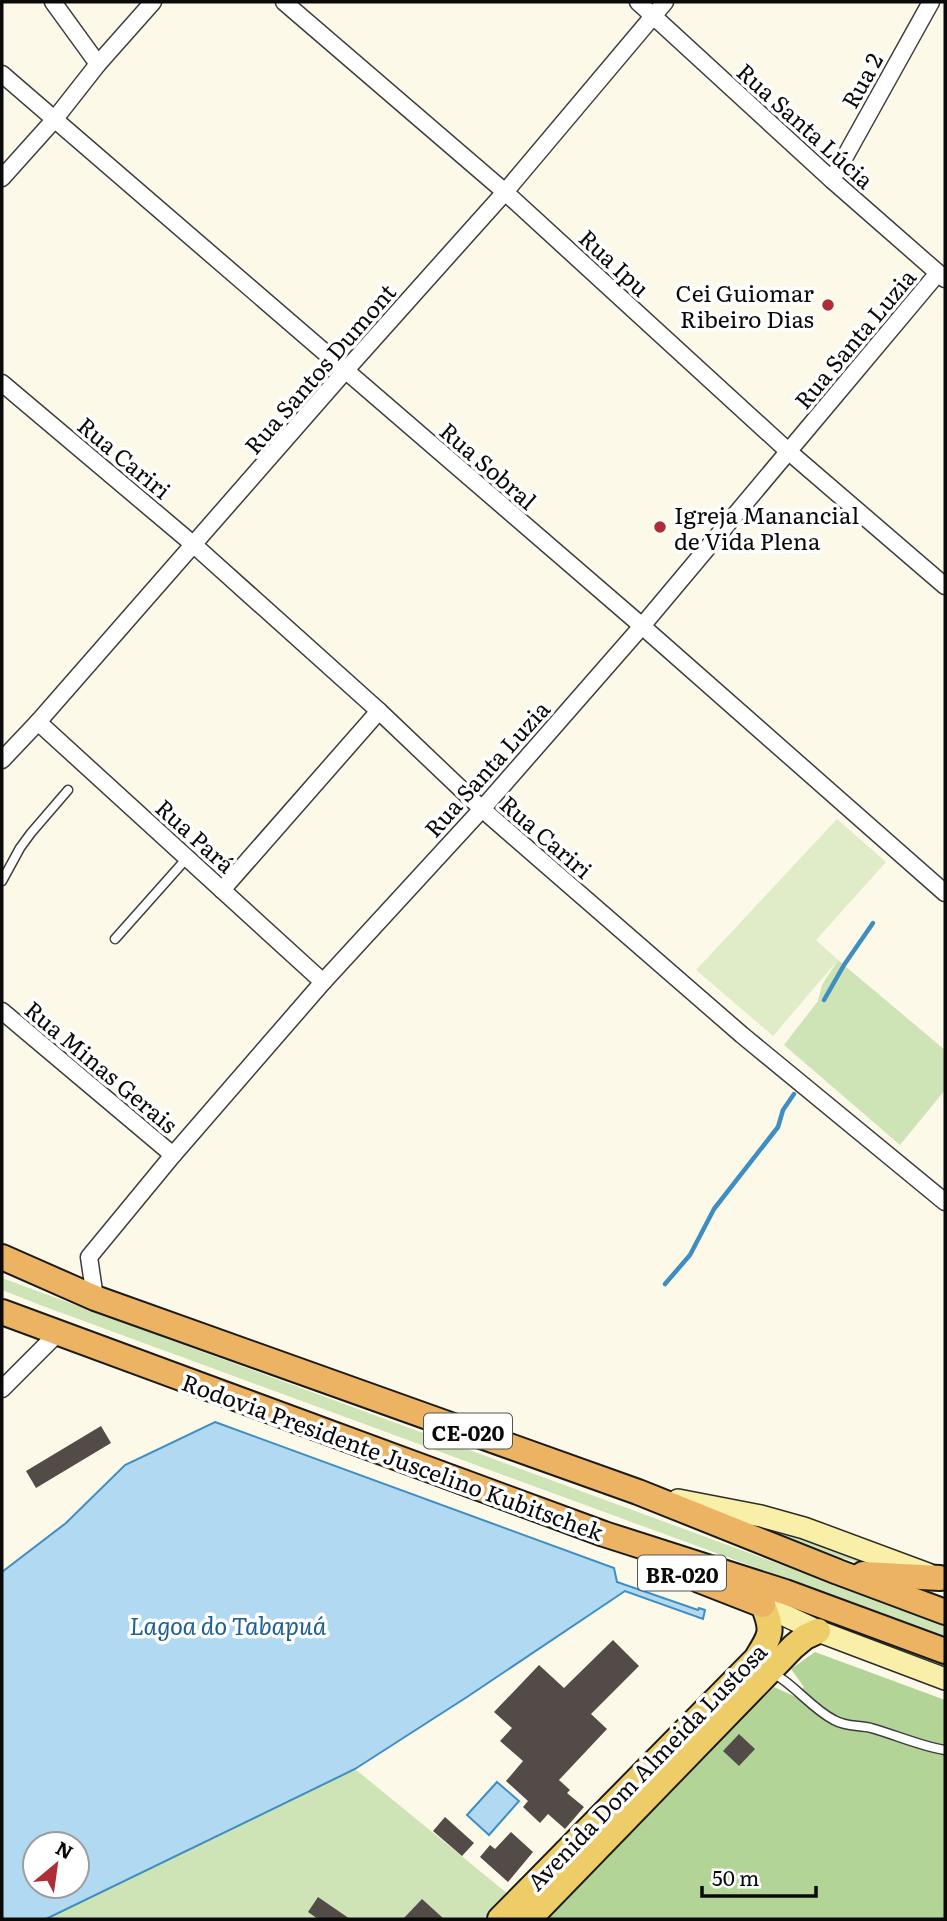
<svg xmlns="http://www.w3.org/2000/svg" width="947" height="1921" font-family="Literata,serif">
<rect width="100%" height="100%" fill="#fdf9e9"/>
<g fill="#cee4b6">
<polygon points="838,960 945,1050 945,1090 900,1145 784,1045 818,1001 822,985"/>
<polygon points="2,1278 945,1625 945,1637 40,1305 2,1290"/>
<polygon points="742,1522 771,1524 870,1561 857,1562 838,1557"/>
<polygon points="841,1629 864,1634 945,1664 945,1672"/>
<polygon points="355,1769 508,1894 483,1919 46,1919"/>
</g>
<polygon fill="#b2d496" points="815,1652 945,1700 945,1919 548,1919 774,1687 796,1697 804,1687 791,1669"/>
<polygon fill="#dfecc7" points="837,819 886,862 816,940 838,960 773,1036 696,970"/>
<g fill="#b1d9f1" stroke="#3e8ec2" stroke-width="2" fill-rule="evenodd">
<path d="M215,1422L614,1568L617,1582L698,1610L699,1608L705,1610L703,1619L625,1591L467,1697L355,1769L46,1919H2V1572L66,1523L125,1465ZM35,1844H77V1886H35Z"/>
<polygon points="497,1782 519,1801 489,1835 467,1815"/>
</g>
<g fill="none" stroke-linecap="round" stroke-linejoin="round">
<g stroke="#3e8ec2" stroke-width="4.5">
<polyline points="824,1000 844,965 873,923"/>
<polyline points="665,1284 690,1255 714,1209 778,1127 783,1110 794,1094"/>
</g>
</g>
<g fill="#524b47">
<polygon points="101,1426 111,1443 36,1488 26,1471"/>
<polygon points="613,1640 639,1666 591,1714 607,1729 559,1780 570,1790 567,1793 584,1807 565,1829 548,1814 540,1823 523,1807 528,1801 506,1781 523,1761 500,1741 512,1728 494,1712 539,1665 564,1688"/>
<polygon points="739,1734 755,1749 739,1766 723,1751"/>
<polygon points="445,1817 474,1843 462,1856 433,1831"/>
<polygon points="511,1832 533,1852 508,1882 480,1857 490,1845 495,1849"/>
<polygon points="318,1897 350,1919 318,1919 308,1912"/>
<polygon points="422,1899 444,1919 403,1919"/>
</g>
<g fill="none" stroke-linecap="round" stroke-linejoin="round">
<g stroke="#3d3d3d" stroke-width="11">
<g id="service">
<polyline points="2,881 20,848 31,833 68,790"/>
<polyline points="115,939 187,858"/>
<path d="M773,1673C796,1686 811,1708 834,1720C846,1727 859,1725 871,1728C896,1735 920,1746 945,1750"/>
</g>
</g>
<g stroke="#3d3d3d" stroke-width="19">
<g id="minor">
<polyline points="53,2 98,64"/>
<polyline points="284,2 505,192 788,451 945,586"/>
<polyline points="638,2 832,180 945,279"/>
<polyline points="2,74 642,626 945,893"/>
<polyline points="2,178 54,120 98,64 153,2"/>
<polyline points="832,180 931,2"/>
<polyline points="2,383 194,545 379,711 482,809 742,1035 945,1202"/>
<polyline points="38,722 323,982"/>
<polyline points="2,760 38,722 345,371 505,192 665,2"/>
<polyline points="222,890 379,711"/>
<polyline points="2,1011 173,1155"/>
<polyline points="95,1298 89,1257 173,1155 323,982 482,809 642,626 938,273"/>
<polyline points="2,1389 58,1333"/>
</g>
</g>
<g stroke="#2c2c2c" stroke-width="24">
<g id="secondary">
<polyline points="678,1500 761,1516 804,1528 928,1574"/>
<polyline points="763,1605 818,1631 945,1679"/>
</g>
</g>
<g stroke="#1b1b1b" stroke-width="28">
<g id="primary">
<path d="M500,1919L756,1659C771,1635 774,1632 763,1605"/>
<polyline points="529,1919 793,1647 805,1637 818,1631"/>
</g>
</g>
<g stroke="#1b1b1b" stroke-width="28">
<g id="trunk">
<polyline points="2,1257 95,1298 638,1492 838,1572 945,1612"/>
<polyline points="2,1312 604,1534 785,1592 945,1651"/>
<polyline points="863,1574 940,1578"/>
<polyline points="699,1580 763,1605"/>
</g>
</g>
<use href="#service" stroke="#fff" stroke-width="8"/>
<use href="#minor" stroke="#fff" stroke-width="16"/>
<use href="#secondary" stroke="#f9efa8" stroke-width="21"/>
<use href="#primary" stroke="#eecc68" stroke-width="24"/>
<use href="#trunk" stroke="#ecb462" stroke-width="24"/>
</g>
<g fill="#ae2e35" stroke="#fff" stroke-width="2.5">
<circle cx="828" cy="305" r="7"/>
<circle cx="660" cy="527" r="7"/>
</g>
<g text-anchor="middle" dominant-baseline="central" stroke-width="7" stroke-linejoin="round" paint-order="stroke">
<g fill="#fff" stroke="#545454" stroke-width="2">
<rect x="424" y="1413.5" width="88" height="35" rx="5"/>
<rect x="638" y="1555.5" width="88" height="35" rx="5"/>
</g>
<g font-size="21" font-weight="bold" fill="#0a0a0a">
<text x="468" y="1431">CE-020</text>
<text x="682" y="1573">BR-020</text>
</g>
<g font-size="23" fill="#0a0a0a" stroke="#fff">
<text transform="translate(861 80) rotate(-61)">Rua 2</text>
<text transform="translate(806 125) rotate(42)">Rua Santa Lúcia</text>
<text transform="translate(615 262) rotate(43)">Rua Ipu</text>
<text transform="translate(854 338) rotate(-50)">Rua Santa Luzia</text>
<text transform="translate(319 368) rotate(-49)">Rua Santos Dumont</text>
<text transform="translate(125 457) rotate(40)">Rua Cariri</text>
<text transform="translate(489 465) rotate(41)">Rua Sobral</text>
<text transform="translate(486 768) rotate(-48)">Rua Santa Luzia</text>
<text transform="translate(196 835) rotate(42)">Rua Pará</text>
<text transform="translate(547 836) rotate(41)">Rua Cariri</text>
<text transform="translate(102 1066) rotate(40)">Rua Minas Gerais</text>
<text transform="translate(393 1456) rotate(20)">Rodovia Presidente Juscelino Kubitschek</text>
<text transform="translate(646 1766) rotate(-46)">Avenida Dom Almeida Lustosa</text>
</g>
<g font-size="23" fill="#0a0a0a" stroke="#fff" text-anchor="end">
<text x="814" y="292">Cei Guiomar<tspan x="814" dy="26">Ribeiro Dias</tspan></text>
<text x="674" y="514" text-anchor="start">Igreja Manancial<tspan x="674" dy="26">de Vida Plena</tspan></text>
</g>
<g font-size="24" font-style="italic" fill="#1e6091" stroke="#fff">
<text x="228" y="1624">Lagoa do Tabapuá</text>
</g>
</g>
<rect width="947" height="1921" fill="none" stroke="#0a0a0a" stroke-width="7"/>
<g transform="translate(56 1865) rotate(29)"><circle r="33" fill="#ffffff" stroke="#9d9d9d" stroke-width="2"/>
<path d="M0-5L12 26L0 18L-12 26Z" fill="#ae2e35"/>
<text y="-10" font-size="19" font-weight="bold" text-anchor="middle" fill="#0a0a0a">N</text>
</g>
<path d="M702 1886v10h114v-10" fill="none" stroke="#0a0a0a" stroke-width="3.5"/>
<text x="712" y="1886" font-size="21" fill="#0a0a0a" stroke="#ffffff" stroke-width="5" paint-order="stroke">50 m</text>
</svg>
